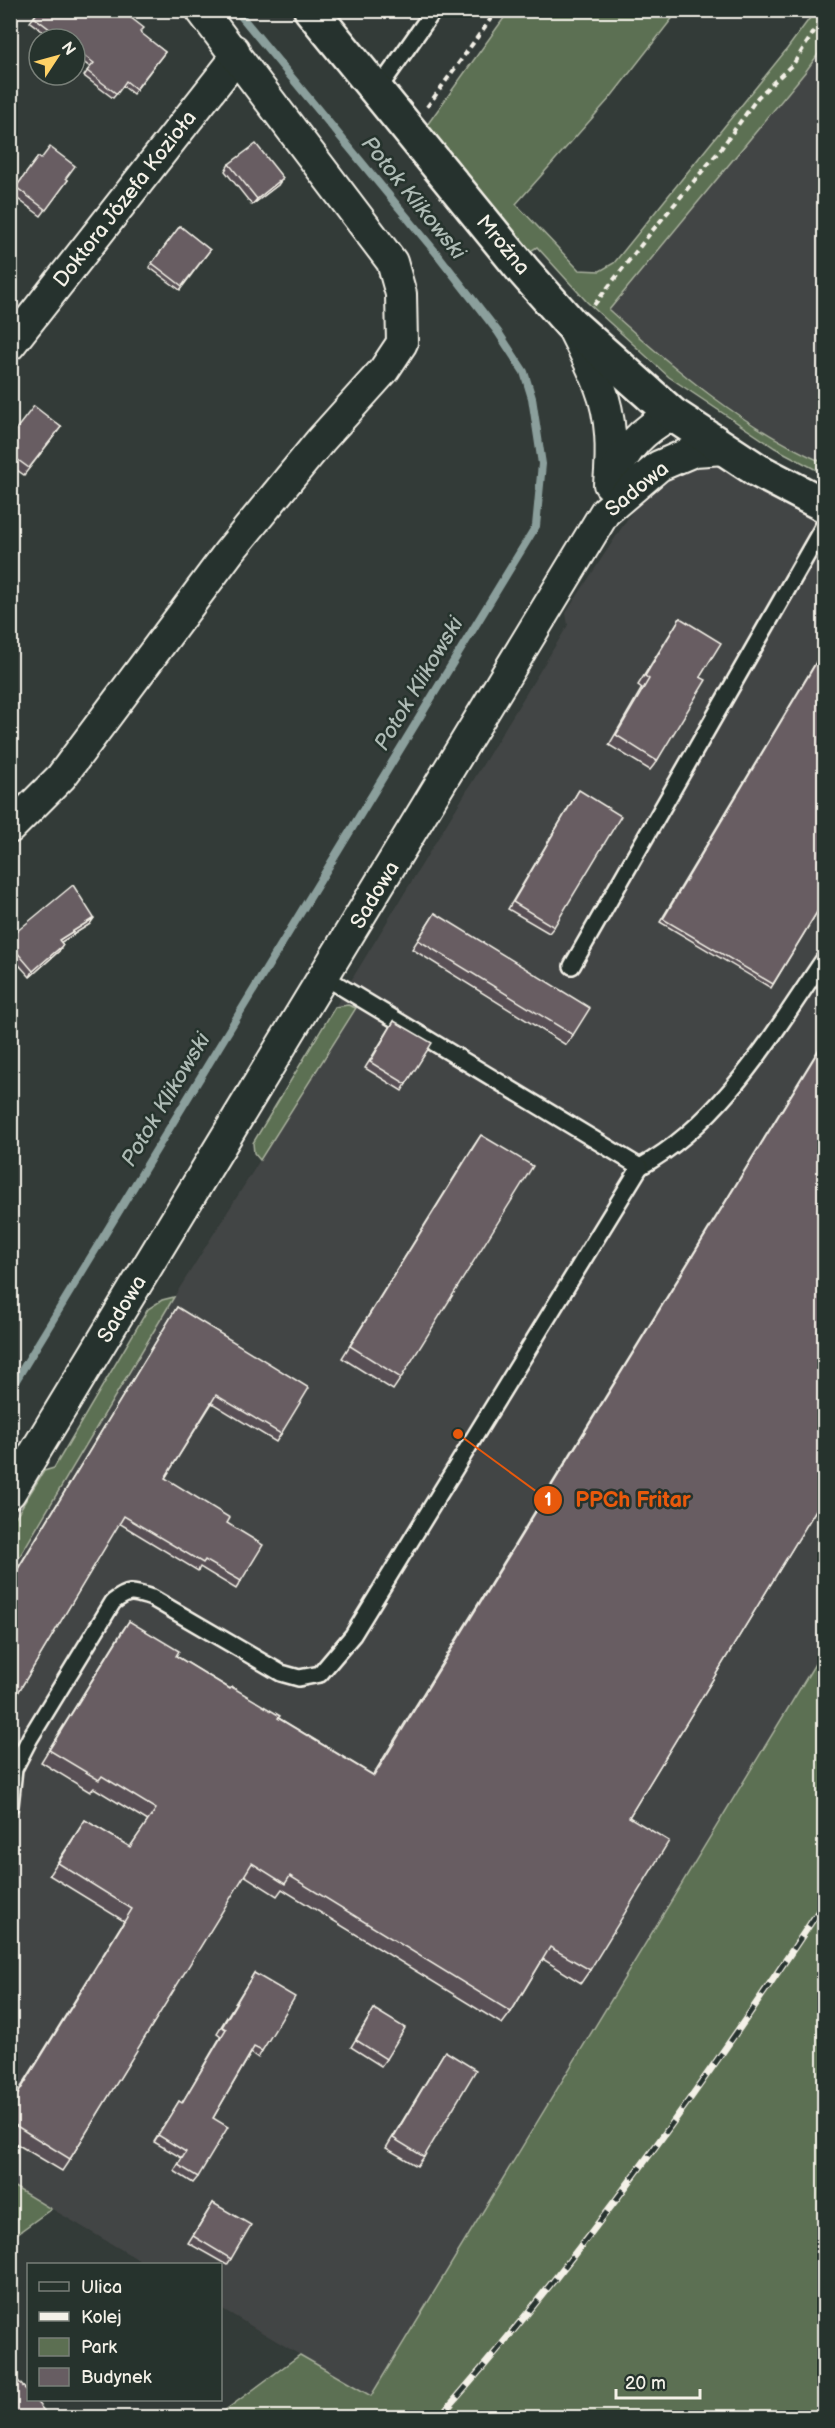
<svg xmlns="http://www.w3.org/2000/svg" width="835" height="2428" font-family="'Balsamiq Sans',sans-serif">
<rect width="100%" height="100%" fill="#333b38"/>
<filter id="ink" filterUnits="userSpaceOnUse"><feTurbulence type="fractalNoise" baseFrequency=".0167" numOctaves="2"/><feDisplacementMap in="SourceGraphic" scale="12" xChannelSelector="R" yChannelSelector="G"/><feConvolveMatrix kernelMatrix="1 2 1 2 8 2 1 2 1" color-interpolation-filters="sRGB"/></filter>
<g filter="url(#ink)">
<g fill="#434545">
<polygon points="824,46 824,463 790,448 724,404 660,356 609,310 806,71"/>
<polygon points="702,463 734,471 824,520 824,1649 371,2397 221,2308 220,2264 146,2264 11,2185 11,1571 174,1297 355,1009 348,1005 335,1007 568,625 566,613 643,495 661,477"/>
</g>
<g fill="#5c6f52" stroke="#a8b09d" stroke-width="1.5">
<path d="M509,11H678L610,98L516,204L579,270L600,271L614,263L787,49L815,11H824V46L806,71L609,310C674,369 744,428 824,463V474L775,448L669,377L587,302L537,247L529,252L427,125Z"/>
<polygon points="348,1005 356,1008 260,1160 254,1153 253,1143 335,1007"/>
<polygon points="174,1297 11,1571 11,1524 44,1471 54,1468 148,1309 162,1300"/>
<polygon points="824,1649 824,2417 216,2417 300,2355 371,2396"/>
<polygon points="11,2185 51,2209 11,2238"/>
</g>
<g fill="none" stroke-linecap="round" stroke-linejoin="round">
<polyline stroke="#8b9f9c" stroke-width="8" points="10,1390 536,526 542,464 532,398 524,372 498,332 438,255 236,10"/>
<g stroke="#f4f1e8" stroke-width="20">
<g id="service">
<polyline points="377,91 434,10"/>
<polyline points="572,966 824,525"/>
<path d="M640,1167C722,1122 773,1034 824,959"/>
<path d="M10,1806L14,1769L30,1738L113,1602C130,1589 133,1592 152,1598L281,1673L299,1678L320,1674L353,1635L640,1167L325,977"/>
</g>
</g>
<g stroke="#f4f1e8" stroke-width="34">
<g id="minor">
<path d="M570,323C580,344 592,365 600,387C612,418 612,451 609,484"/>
<polyline points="10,345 231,64 234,50"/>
<path d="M612,478C627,447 641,431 672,414"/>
<polyline points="10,828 61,777 229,552 321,440 384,370 402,343 401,294 392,262 201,10"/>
<polyline points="10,1493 605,512 659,466 694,451 725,449"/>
</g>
</g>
<g stroke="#f4f1e8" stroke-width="38">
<polyline id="secondary" points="311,10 523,270 570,323 672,414 757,470 824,505"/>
</g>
<g stroke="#f4f1e8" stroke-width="4" stroke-dasharray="6 4.5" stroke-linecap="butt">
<polyline points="427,107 497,10"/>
<polyline points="594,305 652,231 720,150 758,97 794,63 824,16"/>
</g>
<use href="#service" stroke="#26332d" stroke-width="15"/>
<use href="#minor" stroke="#26332d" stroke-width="30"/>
<use href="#secondary" stroke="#26332d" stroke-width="33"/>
<g stroke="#f4f1e8" stroke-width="7">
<path id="rail" d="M439,2418C581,2257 706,2081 824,1903"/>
</g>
<use href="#rail" stroke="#26332d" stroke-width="4.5" stroke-dasharray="14" stroke-linecap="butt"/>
</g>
<g fill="#595054" stroke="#f4f1e8" stroke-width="1.5">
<polygon points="39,10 140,33 165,52 133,94 123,86 113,98 84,76 90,67 75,56 75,39 53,39 30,22"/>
<polygon points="38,157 68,180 41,216 11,194"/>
<polygon points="229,164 278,185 252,205 225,171"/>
<polygon points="180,226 210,250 180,290 149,267"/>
<polygon points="61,427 24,475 10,465 10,437"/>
<polygon points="680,618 700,677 657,761 650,770 609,745 642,688 638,685"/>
<polygon points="825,647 825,899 771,988 660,922"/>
<polygon points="579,790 554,927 549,933 508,909"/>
<polygon points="435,913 573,1035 566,1045 412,949"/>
<polygon points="90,924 61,942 59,951 30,977 10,955 10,937"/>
<polygon points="394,1021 406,1084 402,1091 365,1068"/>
<polygon points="825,1039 825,1495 629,1817 590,1970 581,1983 543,1959 511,2012 502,2024 282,1889 277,1896 244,1875 70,2159 62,2171 10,2140 10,2105 124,1921 49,1875 85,1820 130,1847 148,1821 94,1788 90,1792 41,1762 121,1633 129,1621 176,1656 373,1775"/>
<polygon points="481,1135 401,1378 393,1390 342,1358 473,1147"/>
<polygon points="177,1307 281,1434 276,1442 212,1403 165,1478 227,1523 241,1581 236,1589 200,1567 198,1571 119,1523 10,1706 10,1581"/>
<polygon points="254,1973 262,2051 258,2058 251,2053 213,2118 198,2177 193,2183 174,2171 182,2158 154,2142 179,2101 182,2103 221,2036 217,2033"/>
<polygon points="374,2009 386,2059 381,2066 351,2047"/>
<polygon points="445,2051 424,2157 417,2166 386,2148"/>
<polygon points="213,2203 231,2259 227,2265 188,2243"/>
</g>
<g fill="#484145" stroke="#f4f1e8" stroke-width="1.5">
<polygon points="283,178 278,185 252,205 257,199"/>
<polygon points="94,918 90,924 55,946 59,940"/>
<polygon points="63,945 59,951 30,977 33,971"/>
</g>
<g fill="#675d62" stroke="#f4f1e8" stroke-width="1.5">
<polygon points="39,10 121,10 144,28 140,32 165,52 136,89 126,81 117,94 87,71 94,63 75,49 75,39 63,39 34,17"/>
<polygon points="256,144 283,178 257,199 229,164"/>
<polygon points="50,147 75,166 66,178 68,180 46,210 16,187 38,157 41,159"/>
<polygon points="180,226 210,250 182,286 152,263"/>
<polygon points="34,406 61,427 29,468 10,454 10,437"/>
<polygon points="680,618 721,643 700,677 706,680 657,761 616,735 649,679 645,676"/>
<polygon points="825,648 825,899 773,984 663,919"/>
<polygon points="579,790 621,816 554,927 513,902"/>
<polygon points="73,885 94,918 59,940 63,945 33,971 10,944 10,937"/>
<polygon points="435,913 590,1008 573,1035 418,940"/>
<polygon points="394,1021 432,1043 406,1084 370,1062"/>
<polygon points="825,1040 825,1495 629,1817 669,1841 590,1970 550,1947 511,2012 290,1876 285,1884 252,1863 70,2159 10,2122 10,2107 132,1909 58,1863 85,1820 130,1847 156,1809 102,1776 99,1780 49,1750 129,1621 179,1651 176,1656 230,1689 232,1687 280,1716 278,1718 374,1776"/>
<polygon points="481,1135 533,1166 401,1378 350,1346"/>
<polygon points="177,1307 309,1388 281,1434 216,1395 165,1478 230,1518 227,1523 263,1545 241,1581 205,1560 203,1563 124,1516 10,1706 10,1582"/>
<polygon points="254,1973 295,1997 262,2051 254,2047 213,2118 228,2127 198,2177 178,2165 186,2152 158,2135 179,2101 182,2103 226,2029 222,2027"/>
<polygon points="374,2009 405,2028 386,2059 356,2040"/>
<polygon points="445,2051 476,2070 424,2157 393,2138"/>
<polygon points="213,2203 251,2225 231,2259 193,2236"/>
<polygon points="10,2372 28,2392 28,2400 35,2400 45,2412 38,2418 10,2418"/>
</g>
</g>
<g text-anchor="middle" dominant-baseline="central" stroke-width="5" stroke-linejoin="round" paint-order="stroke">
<g font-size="21" fill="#f4f1e8" stroke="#26332d">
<text transform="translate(125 199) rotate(-52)">Doktora Józefa Kozioła</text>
<text transform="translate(503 245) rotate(50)">Mroźna</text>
<text transform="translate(637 489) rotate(-39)">Sadowa</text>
<text transform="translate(375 895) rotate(-59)">Sadowa</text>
<text transform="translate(122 1309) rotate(-59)">Sadowa</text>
</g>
<g font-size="22" font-style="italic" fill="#aebbb5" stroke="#26332d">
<text transform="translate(413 198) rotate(51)">Potok Klikowski</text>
<text transform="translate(419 684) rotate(-59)">Potok Klikowski</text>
<text transform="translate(166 1100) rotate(-59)">Potok Klikowski</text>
</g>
</g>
<path fill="none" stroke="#e8590c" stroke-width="2" d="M458 1434L548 1500"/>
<g fill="#e8590c" stroke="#26332d" stroke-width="2">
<circle cx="458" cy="1434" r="6"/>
<circle cx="548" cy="1500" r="15"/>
</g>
<g font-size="18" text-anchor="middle" font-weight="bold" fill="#fff">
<text x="548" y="1506">1</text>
</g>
<g font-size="22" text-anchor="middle" font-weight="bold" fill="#e8590c" stroke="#26332d" stroke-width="5" stroke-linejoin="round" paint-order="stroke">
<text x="633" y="1507">PPCh Fritar</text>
</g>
<rect width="835" height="2428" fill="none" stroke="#26332d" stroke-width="36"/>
<rect x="18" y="18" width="799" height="2392" fill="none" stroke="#f4f1e8" stroke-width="2" filter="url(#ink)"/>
<rect x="27" y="2263" width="195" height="138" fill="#26332d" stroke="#787f78" stroke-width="1.5"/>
<rect x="39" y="2282" width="30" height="9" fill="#26332d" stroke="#787f78" stroke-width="1.5"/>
<text x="81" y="2293" font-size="18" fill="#f4f1e8">Ulica</text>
<rect x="39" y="2312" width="30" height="9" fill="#f4f1e8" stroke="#787f78" stroke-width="1.5"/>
<text x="81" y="2323" font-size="18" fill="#f4f1e8">Kolej</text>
<rect x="39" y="2338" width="30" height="18" fill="#5c6f52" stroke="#787f78" stroke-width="1.5"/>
<text x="81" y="2353" font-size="18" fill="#f4f1e8">Park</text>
<rect x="39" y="2368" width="30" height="18" fill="#675d62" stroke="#787f78" stroke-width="1.5"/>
<text x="81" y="2383" font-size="18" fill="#f4f1e8">Budynek</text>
<g transform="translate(57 57) rotate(54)"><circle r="28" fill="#26332d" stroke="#787f78" stroke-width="1.5"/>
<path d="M0-4.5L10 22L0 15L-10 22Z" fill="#ffd166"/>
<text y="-9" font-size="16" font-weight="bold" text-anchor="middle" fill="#f4f1e8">N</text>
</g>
<path d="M616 2389v9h84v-9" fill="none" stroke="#f4f1e8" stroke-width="3"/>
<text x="625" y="2389" font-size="18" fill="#f4f1e8" stroke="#26332d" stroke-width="4.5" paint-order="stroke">20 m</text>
</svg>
